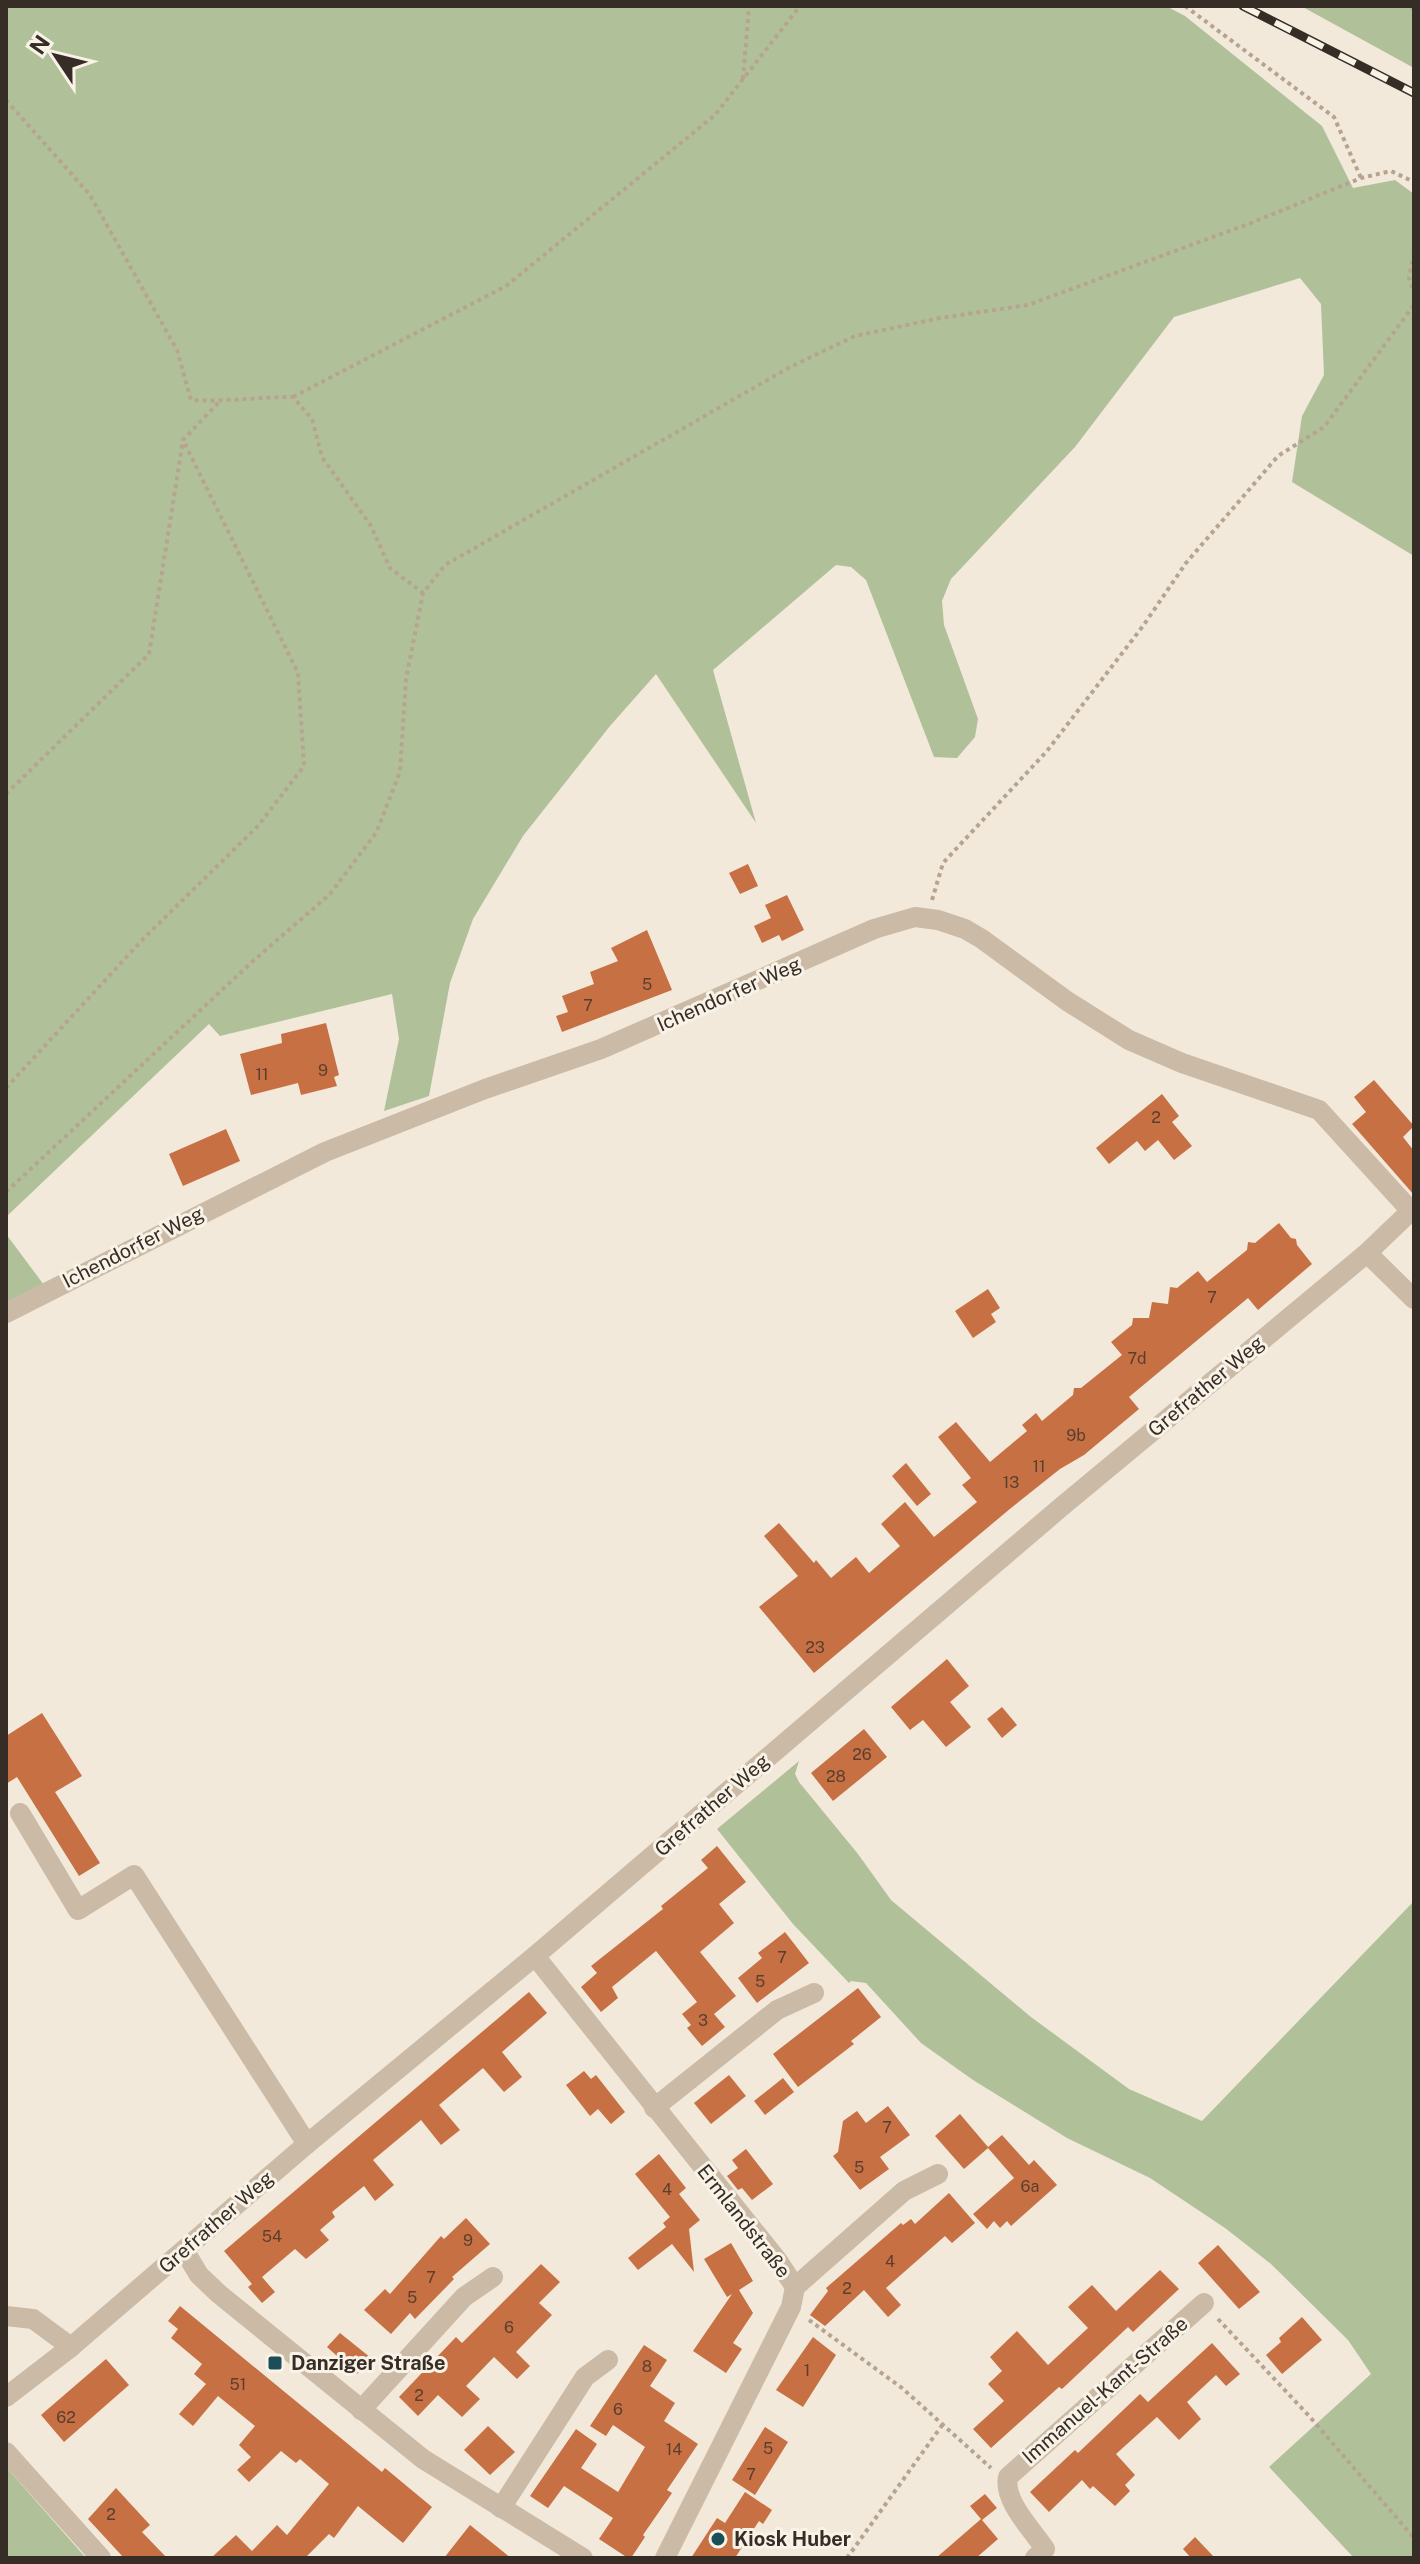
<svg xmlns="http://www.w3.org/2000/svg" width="1420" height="2564" font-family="'Public Sans',sans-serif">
<rect width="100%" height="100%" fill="#f2e9da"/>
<g fill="#b0c19a">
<polygon points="6,6 1166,6 1185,16 1322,126 1353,188 1395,180 1414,194 1414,556 1292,482 1302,416 1324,375 1321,304 1300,278 1174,317 1075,447 951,579 942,601 944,625 978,719 975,737 957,758 934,757 866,580 851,567 836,565 713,670 756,823 656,674 610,726 523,836 473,919 450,983 429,1096 384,1111 399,1039 392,994 220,1036 209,1024 6,1217"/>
<polygon points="1301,6 1414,6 1414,68"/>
<polygon points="6,1234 44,1285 6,1305"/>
<polygon points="799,1761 795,1774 799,1782 858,1854 891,1900 1031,2017 1129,2089 1202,2121 1414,1901 1414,2558 1354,2558 1269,2467 1371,2374 1348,2340 1271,2264 1225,2228 1150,2178 1067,2138 973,2080 921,2043 866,1983 851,1981 849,1983 793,1924 717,1829"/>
<polygon points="6,2467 86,2558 6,2558"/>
</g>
<g fill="#c77043">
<polygon points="748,864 758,886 740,894 729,873"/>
<polygon points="787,895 804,930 782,941 779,935 762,943 754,926 771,918 765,905"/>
<polygon points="647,930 672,990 562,1032 556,1016 568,1012 562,996 594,984 590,972 618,961 611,948"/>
<polygon points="326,1023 339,1075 334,1077 337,1086 301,1095 298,1083 251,1095 240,1054 282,1043 281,1034"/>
<polygon points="1374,1080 1414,1126 1403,1137 1414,1151 1414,1195 1352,1124 1366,1112 1354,1097"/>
<polygon points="1162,1094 1179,1116 1172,1122 1192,1146 1174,1160 1158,1140 1145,1151 1137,1141 1109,1164 1096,1148"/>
<polygon points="226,1129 240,1161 183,1186 169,1154"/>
<polygon points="1279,1223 1291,1238 1296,1239 1297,1245 1312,1264 1258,1310 1248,1298 1129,1397 1139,1409 1084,1455 1060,1469 1011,1508 814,1673 759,1607 798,1576 764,1536 779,1523 814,1563 816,1560 831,1578 856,1557 869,1573 900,1546 881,1524 905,1502 934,1537 977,1502 962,1485 971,1478 938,1437 956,1422 990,1462 1027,1431 1022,1425 1036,1413 1042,1421 1073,1395 1074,1388 1081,1388 1122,1355 1111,1342 1132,1325 1133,1318 1149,1318 1152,1302 1168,1304 1170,1287 1177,1288 1198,1271 1207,1282 1247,1250 1248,1242 1255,1243"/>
<polygon points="988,1289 1000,1308 991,1314 996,1322 973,1338 955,1311"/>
<polygon points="906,1463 931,1494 917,1506 892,1476"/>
<polygon points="947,1659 969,1686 950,1702 971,1727 946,1747 923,1720 910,1730 891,1707"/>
<polygon points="1002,1707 1017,1725 1002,1738 987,1719"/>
<polygon points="42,1713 82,1776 55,1792 100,1863 79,1876 17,1777 6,1784 6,1736"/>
<polygon points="864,1729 887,1757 833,1801 811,1773"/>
<polygon points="717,1846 746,1882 719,1904 734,1923 700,1952 736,1996 714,2014 725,2027 702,2046 687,2028 691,2025 682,2014 697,2002 656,1951 612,1987 618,1998 601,2012 581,1987 597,1973 591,1966 663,1909 661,1906 708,1868 701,1860"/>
<polygon points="785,1932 809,1963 757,2003 738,1978 762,1958 758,1953"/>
<polygon points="858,1988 881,2017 851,2041 854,2044 798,2087 773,2054"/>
<polygon points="529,1992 547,2013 502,2052 522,2077 504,2092 483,2068 439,2105 460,2130 451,2137 441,2145 421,2120 373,2160 394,2185 375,2201 364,2186 332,2212 335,2217 320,2230 329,2240 306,2259 295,2249 262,2277 275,2292 262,2303 248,2287 252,2284 224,2251"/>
<polygon points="584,2071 591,2079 596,2075 625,2112 611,2124 598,2109 590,2116 566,2085"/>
<polygon points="729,2075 746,2096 711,2124 694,2103"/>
<polygon points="783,2078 794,2092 765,2115 754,2101"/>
<polygon points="888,2106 910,2135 880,2157 889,2169 860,2190 833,2156 838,2152 843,2121 857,2111 866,2123"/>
<polygon points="960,2114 988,2147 1002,2135 1029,2165 1034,2160 1057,2185 1011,2226 1007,2221 1000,2228 994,2221 987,2229 973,2214 1014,2178 988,2148 964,2169 935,2136"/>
<polygon points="746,2149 773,2184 752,2200 742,2188 738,2190 727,2176 738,2168 732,2160"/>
<polygon points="659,2154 686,2188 679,2194 700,2220 689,2229 694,2272 672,2244 638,2270 628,2258 666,2227 663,2223 670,2217 635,2174"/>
<polygon points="949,2193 975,2223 952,2243 945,2236 886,2288 901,2305 888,2317 864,2290 825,2326 810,2315 828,2291 826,2288 901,2223 903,2225 911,2219 915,2224"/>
<polygon points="466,2218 490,2244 452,2277 454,2279 415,2319 410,2313 391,2334 364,2310 385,2289 390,2294 441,2236 444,2239"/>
<polygon points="731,2243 753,2281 739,2290 753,2313 733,2343 742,2349 726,2373 693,2351 732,2294 727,2297 704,2259"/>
<polygon points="1218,2245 1260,2292 1239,2309 1198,2263"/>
<polygon points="541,2264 560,2282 539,2303 552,2315 516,2352 530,2366 517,2379 494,2357 466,2386 480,2399 462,2417 438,2395 418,2416 399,2397 456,2337 462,2343"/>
<polygon points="1160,2270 1179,2289 1133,2332 1128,2327 1062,2389 1059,2387 991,2448 973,2429 1004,2401 988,2384 1002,2371 990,2357 1017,2331 1048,2365 1088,2328 1068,2307 1092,2285 1116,2311"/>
<polygon points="180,2306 382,2472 385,2468 432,2507 403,2543 358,2506 334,2538 329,2534 305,2558 211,2558 236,2535 252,2551 277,2525 287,2535 329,2484 300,2459 296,2463 281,2451 249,2482 237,2470 251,2457 239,2445 255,2426 218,2396 193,2426 179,2414 206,2384 194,2374 202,2364 171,2338 178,2329 168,2321"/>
<polygon points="1302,2317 1322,2340 1282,2374 1266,2355 1281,2342 1279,2338"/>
<polygon points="340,2333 371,2358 357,2374 327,2347"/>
<polygon points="813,2337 836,2355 803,2407 776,2390"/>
<polygon points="1212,2343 1240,2374 1226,2386 1216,2375 1187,2402 1201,2419 1179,2440 1157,2417 1116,2454 1135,2475 1125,2485 1130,2491 1115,2506 1093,2486 1090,2489 1082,2480 1049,2512 1030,2492 1075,2450 1078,2453 1140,2394 1148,2402"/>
<polygon points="644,2345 667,2360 650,2386 675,2403 664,2421 698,2444 667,2490 672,2493 643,2535 645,2537 631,2558 628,2558 599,2539 613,2518 564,2486 548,2508 530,2496 576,2429 597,2444 581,2468 618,2492 645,2447 613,2425 606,2436 590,2426"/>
<polygon points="106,2359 129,2385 64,2442 41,2415"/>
<polygon points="488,2426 515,2452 490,2475 464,2450"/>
<polygon points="765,2427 788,2442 755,2495 732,2480"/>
<polygon points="116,2488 150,2525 142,2532 167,2558 124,2558 88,2519"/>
<polygon points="745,2492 772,2510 763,2524 759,2521 735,2558 691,2558 717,2518 725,2523"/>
<polygon points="985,2494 997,2508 982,2520 998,2539 976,2558 936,2558 981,2519 970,2506"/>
<polygon points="470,2525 511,2558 444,2558"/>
<polygon points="1195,2537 1215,2558 1191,2558 1183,2549"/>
</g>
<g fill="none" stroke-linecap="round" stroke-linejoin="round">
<g stroke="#b6a490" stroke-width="4" stroke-dasharray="4 4" stroke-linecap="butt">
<polyline points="1185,6 1334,117 1361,178"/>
<polyline points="1412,6 1414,11"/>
<polyline points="743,79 749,6"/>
<path d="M6,100L90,195L177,350L191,400C225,402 259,397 293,397L312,419L322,457L371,526L390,568L423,593"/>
<polyline points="1414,253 1409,278 1414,292"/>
<polyline points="293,397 506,286 715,115 800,6"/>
<polyline points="6,794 149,654 183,440 219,402"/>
<polyline points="932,900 943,863 1047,751 1143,626 1186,563 1278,456 1324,427 1414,305"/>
<polyline points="6,1088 145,937 258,826 304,766 298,673 183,440"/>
<polyline points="6,1192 253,961 330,894 376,833 400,772 406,679 423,593 445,565 790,367 855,336 940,318 1028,305 1251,223 1361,178 1391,171 1414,182"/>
<polyline points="1218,2319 1310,2417 1414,2538"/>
<polyline points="809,2320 902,2388 991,2468"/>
<polyline points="847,2558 943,2424"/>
</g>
<g stroke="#cabaa6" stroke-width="20">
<polyline points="1367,1253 1414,1299"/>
<polyline points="6,1313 325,1152 485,1089 601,1049 874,929 915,917 938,920 965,929 982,939 1067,1001 1129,1040 1182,1063 1319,1110 1411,1211"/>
<polyline points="20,1813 78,1910 134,1875 307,2144"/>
<polyline points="535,1956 778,2261 795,2287 791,2307 665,2558"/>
<polyline points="654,2108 777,2010 814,1993"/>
<polyline points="184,2250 199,2275 219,2294 423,2459 583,2558"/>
<polyline points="795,2287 904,2191 938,2174"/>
<polyline points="6,2316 33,2319 71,2347"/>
<polyline points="6,2397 71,2347 307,2144 535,1956 1060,1508 1367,1253 1414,1208"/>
<polyline points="361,2410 464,2297 493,2277"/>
<polyline points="6,2452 101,2558"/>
<polyline points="501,2508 585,2377 608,2360"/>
<path d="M1035,2558L1045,2549C1032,2529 1003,2501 1008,2477L1204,2303"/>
</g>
<g stroke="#362d27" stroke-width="9">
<polyline id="rail" points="1243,6 1414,93"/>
</g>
<use href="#rail" stroke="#f9f3e7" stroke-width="6" stroke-dasharray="18" stroke-linecap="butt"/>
</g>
<g fill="#1c4e58" stroke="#f9f3e7" stroke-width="3">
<rect x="267" y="2355" width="16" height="16" rx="4"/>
<circle cx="718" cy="2539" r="8"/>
</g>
<g text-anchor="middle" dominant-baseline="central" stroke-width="6" stroke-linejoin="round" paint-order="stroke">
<g font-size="16" fill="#5a3e2e">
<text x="647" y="984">5</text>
<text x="588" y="1005">7</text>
<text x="323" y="1070">9</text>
<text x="262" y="1074">11</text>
<text x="1156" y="1117">2</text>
<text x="1212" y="1297">7</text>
<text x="1137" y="1358">7d</text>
<text x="1076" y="1435">9b</text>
<text x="1039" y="1466">11</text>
<text x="1011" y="1482">13</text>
<text x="815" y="1647">23</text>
<text x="862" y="1754">26</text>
<text x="836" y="1776">28</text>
<text x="782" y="1957">7</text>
<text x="760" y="1981">5</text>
<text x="703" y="2020">3</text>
<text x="887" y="2127">7</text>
<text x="859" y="2167">5</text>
<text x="1030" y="2186">6a</text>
<text x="667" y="2189">4</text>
<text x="272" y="2236">54</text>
<text x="468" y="2240">9</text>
<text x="890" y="2261">4</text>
<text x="431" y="2277">7</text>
<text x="847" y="2288">2</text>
<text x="412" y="2297">5</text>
<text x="509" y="2327">6</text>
<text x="647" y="2366">8</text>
<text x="807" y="2370">1</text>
<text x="238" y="2384">51</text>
<text x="419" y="2395">2</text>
<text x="618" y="2409">6</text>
<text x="66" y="2417">62</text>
<text x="768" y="2448">5</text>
<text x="674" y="2449">14</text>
<text x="751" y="2474">7</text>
<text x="111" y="2514">2</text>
</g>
<g font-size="20" fill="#362d27" stroke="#f9f3e7">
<text transform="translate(729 994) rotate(-24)">Ichendorfer Weg</text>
<text transform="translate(133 1247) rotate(-27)">Ichendorfer Weg</text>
<text transform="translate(1206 1386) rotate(-40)">Grefrather Weg</text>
<text transform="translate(712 1805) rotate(-41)">Grefrather Weg</text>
<text transform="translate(744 2221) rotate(52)">Ermlandstraße</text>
<text transform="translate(216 2222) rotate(-41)">Grefrather Weg</text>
<text transform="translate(1105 2390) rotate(-41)">Immanuel-Kant-Straße</text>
</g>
<g font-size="20" font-weight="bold" fill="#362d27" stroke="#f9f3e7" text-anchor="start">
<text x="291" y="2363">Danziger Straße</text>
<text x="734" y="2539">Kiosk Huber</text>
</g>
</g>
<rect width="1420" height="2564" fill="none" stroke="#362d27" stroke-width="16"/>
<g transform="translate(56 56) rotate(305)" stroke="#f9f3e7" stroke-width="6" paint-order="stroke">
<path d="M0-6L14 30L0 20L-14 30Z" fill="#362d27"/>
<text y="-12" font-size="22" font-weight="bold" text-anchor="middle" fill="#362d27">N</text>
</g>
</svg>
